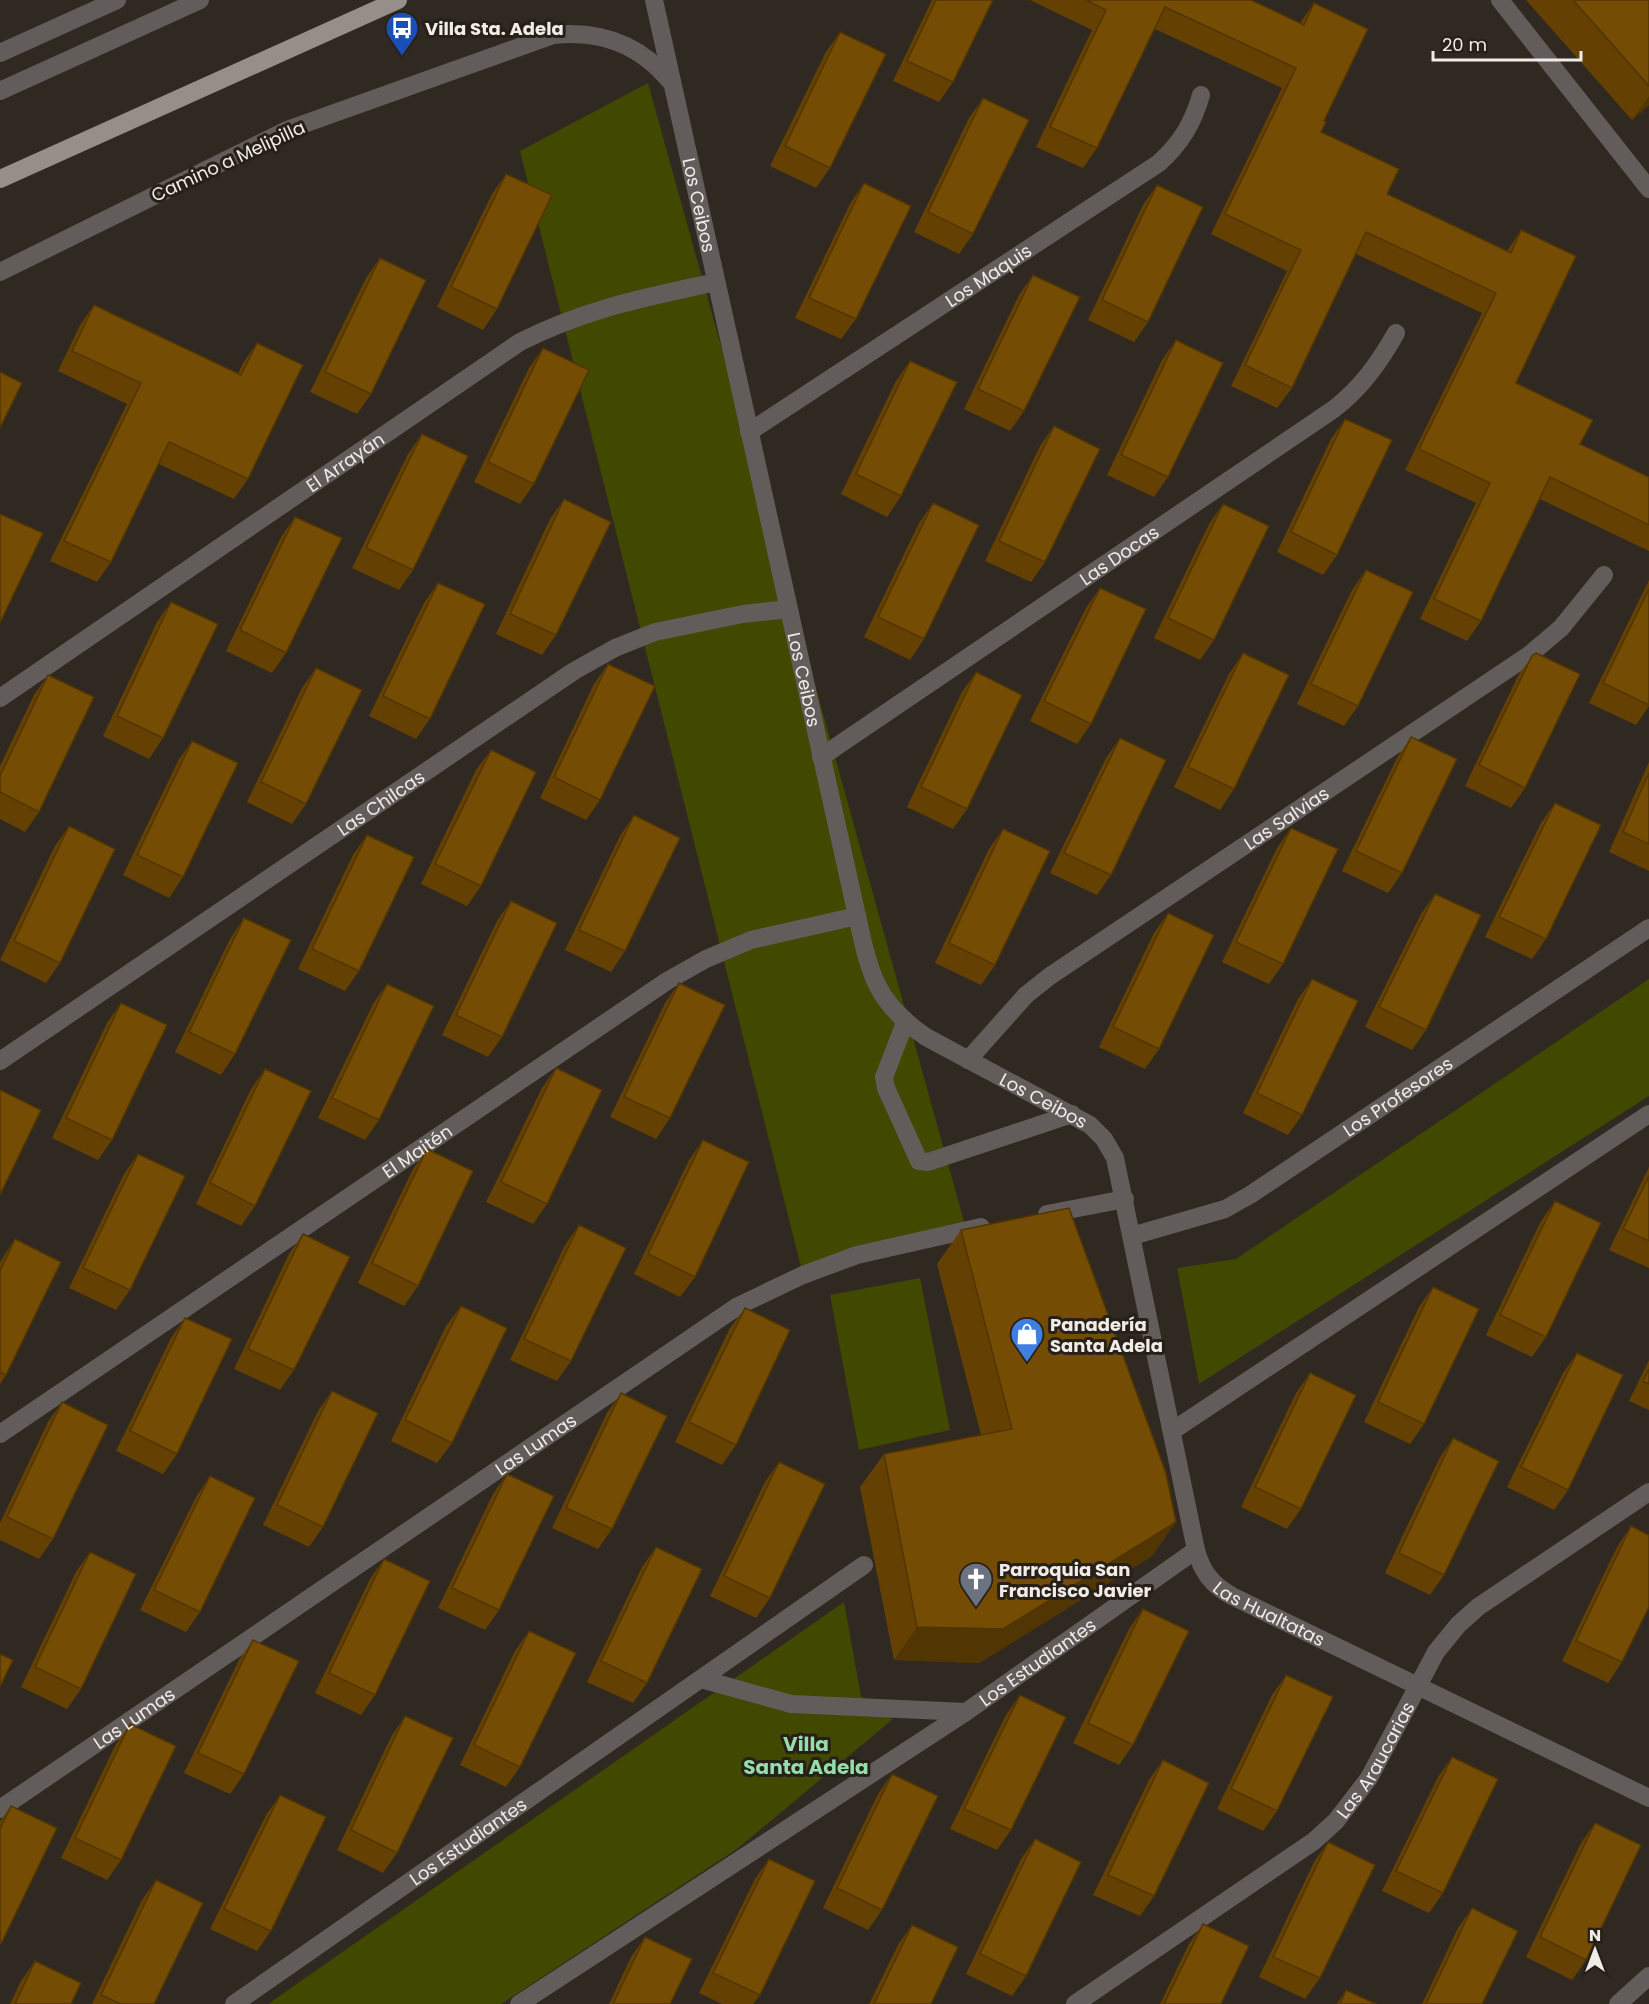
<svg xmlns="http://www.w3.org/2000/svg" width="1649" height="2004" font-family="Poppins,sans-serif">
<rect width="100%" height="100%" fill="#302921"/>
<g fill="#414800">
<polygon points="648,83 968,1236 803,1275 520,151"/>
<polygon points="1649,979 1649,1096 1199,1384 1177,1268 1236,1259"/>
<polygon points="920,1278 950,1430 859,1450 830,1295"/>
<polygon points="844,1602 861,1696 893,1719 737,1849 501,2004 268,2004"/>
</g>
<g fill="none" stroke-linecap="round" stroke-linejoin="round">
<g stroke="#625d5a" stroke-width="18">
<polyline points="1500,0 1649,189"/>
<polyline points="0,53 117,0"/>
<polyline points="0,91 200,0"/>
<polyline points="905,1023 884,1077 886,1088 919,1161 928,1162 1072,1114"/>
</g>
<g stroke="#625d5a" stroke-width="18">
<path id="s1" d="M654,0L857,916C870,974 875,1002 926,1037L1090,1125L1104,1139L1115,1158L1196,1550C1202,1572 1212,1585 1232,1596L1649,1798"/>
<path d="M0,272L287,130L553,35C601,30 639,44 670,81"/>
<path id="s2" d="M749,432L1159,163C1181,143 1193,123 1201,95"/>
<path id="s3" d="M0,698L520,342C587,308 644,298 716,282"/>
<path id="s4" d="M821,757L1334,409C1361,388 1379,363 1396,333"/>
<path id="s5" d="M968,1060L1026,995L1050,976L1529,655L1561,628L1604,575"/>
<path id="s6" d="M0,1061L574,671L615,648L655,632L743,614L788,609"/>
<polyline points="1047,1214 1125,1199"/>
<path id="s7" d="M1132,1236L1225,1209L1250,1195L1649,928"/>
<polyline points="1172,1431 1649,1114"/>
<path id="s8" d="M0,1434L667,981L706,959L751,940L857,916"/>
<polyline points="701,1679 791,1704 966,1712"/>
<path id="s9" d="M0,1809L738,1306L803,1275L857,1255L981,1227"/>
<path id="s10" d="M234,2004L864,1565"/>
<path id="s11" d="M519,2004L966,1712L1196,1550"/>
<path id="s12" d="M1075,2004L1314,1841L1336,1821L1369,1778L1436,1652L1458,1625L1478,1607L1649,1492"/>
<polyline points="1618,2004 1649,1976"/>
</g>
<polyline stroke="#988e89" stroke-width="18" points="0,179 398,0"/>
</g>
<g fill="#644103">
<polygon points="932,0 993,0 953,82 939,102 893,81"/>
<polygon points="1030,0 1251,0 1300,23 1314,3 1324,121 1321,132 1387,194 1507,251 1521,230 1516,383 1580,444 1649,477 1649,551 1540,499 1481,621 1467,641 1420,619 1476,503 1405,470 1482,313 1356,254 1292,388 1277,408 1231,386 1287,271 1211,234 1282,88 1155,29 1097,148 1083,168 1036,147 1092,30"/>
<polygon points="1526,0 1649,0 1649,105 1632,120"/>
<polygon points="840,32 830,168 816,188 770,166 826,52"/>
<polygon points="983,98 973,234 959,254 914,232 969,118"/>
<polygon points="506,174 497,309 483,330 437,307 492,194"/>
<polygon points="864,183 856,319 841,339 795,318 850,204"/>
<polygon points="1157,185 1148,322 1134,342 1088,320 1143,205"/>
<polygon points="380,258 371,394 357,414 310,392 366,278"/>
<polygon points="1033,275 1024,411 1010,431 964,409 1019,295"/>
<polygon points="94,305 238,374 243,363 257,343 248,479 234,499 159,464 111,562 97,582 50,561 127,404 58,371 80,325"/>
<polygon points="1176,340 1168,477 1154,497 1107,475 1162,360"/>
<polygon points="543,348 534,484 520,504 474,482 529,368"/>
<polygon points="910,361 901,496 887,517 841,494 896,381"/>
<polygon points="1345,419 1337,555 1323,575 1277,552 1331,439"/>
<polygon points="1054,426 1045,562 1031,582 985,561 1040,446"/>
<polygon points="422,434 413,570 399,590 352,568 408,454"/>
<polygon points="564,499 556,635 542,655 496,634 550,519"/>
<polygon points="933,503 924,639 910,660 864,637 919,523"/>
<polygon points="1223,504 1214,640 1200,660 1154,638 1209,524"/>
<polygon points="295,517 286,653 272,673 226,651 281,537"/>
<polygon points="1366,570 1358,706 1344,726 1297,704 1352,590"/>
<polygon points="1649,580 1649,706 1636,725 1589,703"/>
<polygon points="438,583 430,719 416,739 369,716 424,603"/>
<polygon points="1100,588 1091,724 1077,744 1030,721 1086,608"/>
<polygon points="171,602 163,738 149,759 103,736 157,622"/>
<polygon points="1243,653 1234,789 1220,810 1174,787 1229,674"/>
<polygon points="1532,656 1525,788 1511,808 1465,786 1518,676"/>
<polygon points="608,664 600,800 586,820 540,798 594,684"/>
<polygon points="316,668 306,804 292,824 247,802 302,688"/>
<polygon points="976,672 967,809 953,829 907,807 962,692"/>
<polygon points="48,675 39,812 25,832 0,819 0,766 34,695"/>
<polygon points="1411,737 1402,873 1388,893 1342,871 1397,758"/>
<polygon points="1120,738 1111,875 1097,895 1050,873 1106,758"/>
<polygon points="192,741 183,877 169,898 123,875 178,761"/>
<polygon points="491,750 481,886 467,906 421,884 476,770"/>
<polygon points="1649,762 1649,871 1609,852"/>
<polygon points="1555,803 1546,939 1532,959 1485,937 1541,823"/>
<polygon points="634,815 625,951 611,972 565,950 620,836"/>
<polygon points="69,826 60,963 46,983 0,960 55,846"/>
<polygon points="1291,828 1283,964 1269,984 1222,962 1277,848"/>
<polygon points="1003,829 995,965 981,985 935,963 989,849"/>
<polygon points="367,835 359,971 345,991 298,969 353,855"/>
<polygon points="1435,894 1426,1030 1412,1050 1365,1027 1421,914"/>
<polygon points="511,901 502,1037 488,1057 442,1035 497,921"/>
<polygon points="1168,913 1159,1049 1145,1069 1099,1047 1154,933"/>
<polygon points="244,918 235,1054 221,1075 175,1052 230,939"/>
<polygon points="1312,979 1302,1115 1288,1135 1243,1113 1298,999"/>
<polygon points="679,983 670,1118 656,1139 610,1117 665,1003"/>
<polygon points="387,984 379,1120 365,1140 318,1118 373,1004"/>
<polygon points="121,1003 112,1140 98,1160 52,1138 107,1023"/>
<polygon points="556,1068 547,1204 533,1224 486,1202 542,1088"/>
<polygon points="265,1069 255,1206 241,1226 196,1204 251,1089"/>
<polygon points="703,1140 695,1277 680,1297 634,1274 689,1160"/>
<polygon points="427,1149 418,1286 404,1306 358,1283 413,1169"/>
<polygon points="138,1154 130,1290 116,1310 69,1288 124,1174"/>
<polygon points="1649,1167 1649,1268 1609,1250"/>
<polygon points="1555,1201 1546,1337 1532,1357 1486,1335 1541,1221"/>
<polygon points="579,1225 571,1361 557,1381 510,1360 565,1245"/>
<polygon points="961,1230 1176,1522 1152,1556 979,1663 894,1660 860,1487 884,1454 981,1435 937,1264"/>
<polygon points="303,1234 294,1370 280,1390 234,1369 289,1254"/>
<polygon points="15,1239 6,1375 0,1384 0,1262"/>
<polygon points="1433,1287 1424,1424 1410,1444 1364,1422 1419,1307"/>
<polygon points="461,1306 452,1443 437,1463 391,1441 446,1326"/>
<polygon points="745,1308 736,1445 722,1465 675,1442 730,1328"/>
<polygon points="185,1318 177,1454 163,1474 116,1451 171,1338"/>
<polygon points="1577,1353 1568,1490 1554,1510 1507,1487 1563,1373"/>
<polygon points="1649,1360 1649,1410 1629,1401"/>
<polygon points="1310,1373 1301,1509 1287,1529 1241,1507 1296,1393"/>
<polygon points="332,1391 323,1527 309,1547 263,1525 318,1411"/>
<polygon points="621,1393 612,1529 598,1549 552,1528 607,1413"/>
<polygon points="62,1402 53,1539 39,1559 0,1540 0,1523 48,1422"/>
<polygon points="1453,1438 1444,1575 1430,1595 1385,1573 1439,1459"/>
<polygon points="779,1462 770,1598 756,1618 710,1596 765,1482"/>
<polygon points="507,1474 499,1610 485,1630 438,1608 493,1494"/>
<polygon points="210,1476 200,1612 186,1632 140,1610 196,1497"/>
<polygon points="1631,1526 1622,1662 1608,1683 1562,1661 1617,1547"/>
<polygon points="656,1547 647,1683 633,1703 587,1682 642,1567"/>
<polygon points="90,1552 81,1689 67,1709 21,1687 76,1572"/>
<polygon points="384,1559 375,1695 361,1715 315,1693 370,1579"/>
<polygon points="1143,1609 1133,1745 1119,1765 1073,1743 1129,1629"/>
<polygon points="529,1631 520,1767 506,1787 460,1765 515,1651"/>
<polygon points="253,1640 244,1774 230,1794 184,1773 239,1660"/>
<polygon points="1286,1675 1277,1811 1263,1831 1217,1809 1272,1695"/>
<polygon points="1020,1695 1011,1830 997,1850 950,1829 1006,1715"/>
<polygon points="405,1716 397,1853 383,1873 337,1850 391,1737"/>
<polygon points="130,1724 121,1860 107,1880 61,1858 116,1744"/>
<polygon points="1452,1757 1443,1893 1429,1913 1382,1891 1438,1777"/>
<polygon points="1163,1760 1154,1896 1140,1916 1093,1895 1149,1780"/>
<polygon points="892,1774 882,1910 868,1930 823,1908 878,1794"/>
<polygon points="280,1795 271,1931 257,1951 210,1929 266,1815"/>
<polygon points="11,1806 2,1942 0,1945 0,1821"/>
<polygon points="1595,1823 1586,1960 1572,1980 1526,1957 1581,1843"/>
<polygon points="1035,1839 1026,1976 1012,1996 966,1974 1021,1859"/>
<polygon points="1328,1842 1320,1978 1305,1999 1259,1977 1314,1862"/>
<polygon points="769,1859 760,1995 753,2004 722,2004 699,1993 755,1879"/>
<polygon points="156,1880 154,2004 92,2004 142,1900"/>
<polygon points="1472,1908 1482,2004 1422,2004 1458,1928"/>
<polygon points="1203,1924 1221,2004 1160,2004 1189,1944"/>
<polygon points="912,1925 931,2004 869,2004 898,1945"/>
<polygon points="645,1937 670,2004 609,2004 631,1957"/>
<polygon points="35,1961 71,2004 10,2004 21,1981"/>
<polygon points="1346,1990 1376,2004 1337,2004"/>
</g>
<g fill="#513502">
<polygon points="1649,96 1649,105 1632,120"/>
<polygon points="1176,1522 1152,1556 979,1663 894,1660 917,1627"/>
</g>
<g fill="#744c03" stroke="#513502" stroke-width="1.5">
<polygon points="936,0 993,0 953,82 907,61"/>
<polygon points="1086,0 1251,0 1304,25 1314,3 1368,29 1324,121 1326,122 1321,132 1399,169 1387,194 1511,253 1521,230 1576,256 1516,383 1593,420 1580,444 1649,477 1649,525 1550,477 1481,621 1434,599 1490,483 1419,449 1496,293 1366,232 1292,388 1245,365 1301,250 1225,214 1296,68 1165,7 1097,148 1050,127 1106,10"/>
<polygon points="1573,0 1649,0 1649,86"/>
<polygon points="840,32 886,54 830,168 785,146"/>
<polygon points="983,98 1029,120 973,234 928,212"/>
<polygon points="506,174 552,195 497,309 451,287"/>
<polygon points="864,183 911,206 856,319 809,298"/>
<polygon points="1157,185 1203,207 1148,322 1102,300"/>
<polygon points="380,258 426,280 371,394 325,372"/>
<polygon points="1033,275 1080,297 1024,411 978,389"/>
<polygon points="94,305 241,375 257,343 303,365 248,479 169,442 111,562 64,541 141,383 72,351"/>
<polygon points="1176,340 1223,363 1168,477 1121,455"/>
<polygon points="543,348 589,370 534,484 488,462"/>
<polygon points="910,361 957,382 901,496 856,474"/>
<polygon points="0,372 22,383 0,428"/>
<polygon points="1345,419 1392,440 1337,555 1291,532"/>
<polygon points="1054,426 1100,449 1045,562 999,541"/>
<polygon points="422,434 468,456 413,570 366,548"/>
<polygon points="564,499 611,522 556,635 510,614"/>
<polygon points="933,503 979,525 924,639 878,617"/>
<polygon points="1223,504 1269,526 1214,640 1168,618"/>
<polygon points="0,514 43,533 0,623"/>
<polygon points="295,517 342,538 286,653 240,630"/>
<polygon points="1366,570 1413,592 1358,706 1311,684"/>
<polygon points="438,583 485,604 430,719 383,696"/>
<polygon points="1100,588 1146,609 1091,724 1044,701"/>
<polygon points="1649,589 1649,705 1603,683"/>
<polygon points="171,602 218,624 163,738 117,716"/>
<polygon points="1243,653 1289,675 1234,789 1188,767"/>
<polygon points="1536,653 1580,674 1525,788 1479,765 1532,656"/>
<polygon points="608,664 655,686 600,800 554,777"/>
<polygon points="316,668 362,690 306,804 261,782"/>
<polygon points="976,672 1022,695 967,809 921,787"/>
<polygon points="48,675 94,697 39,812 0,792 0,776"/>
<polygon points="1411,737 1457,759 1402,873 1356,851"/>
<polygon points="1120,738 1166,760 1111,875 1064,853"/>
<polygon points="192,741 238,763 183,877 137,855"/>
<polygon points="491,750 536,772 481,886 435,864"/>
<polygon points="1649,773 1649,844 1623,832"/>
<polygon points="1555,803 1601,825 1546,939 1499,917"/>
<polygon points="634,815 680,838 625,951 579,930"/>
<polygon points="69,826 115,849 60,963 14,941"/>
<polygon points="1291,828 1338,849 1283,964 1236,942"/>
<polygon points="1003,829 1050,851 995,965 949,943"/>
<polygon points="367,835 414,857 359,971 312,949"/>
<polygon points="1435,894 1481,915 1426,1030 1379,1007"/>
<polygon points="511,901 557,923 502,1037 456,1015"/>
<polygon points="1168,913 1214,935 1159,1049 1113,1027"/>
<polygon points="244,918 291,940 235,1054 189,1032"/>
<polygon points="1312,979 1358,1001 1302,1115 1257,1093"/>
<polygon points="679,983 725,1005 670,1118 624,1097"/>
<polygon points="387,984 434,1006 379,1120 332,1098"/>
<polygon points="121,1003 167,1025 112,1140 66,1118"/>
<polygon points="556,1068 602,1090 547,1204 501,1182"/>
<polygon points="265,1069 311,1091 255,1206 210,1183"/>
<polygon points="0,1090 41,1110 0,1195"/>
<polygon points="703,1140 749,1162 695,1277 648,1254"/>
<polygon points="427,1149 473,1171 418,1286 372,1263"/>
<polygon points="138,1154 185,1176 130,1290 83,1268"/>
<polygon points="1649,1176 1649,1241 1623,1229"/>
<polygon points="1555,1201 1601,1223 1546,1337 1500,1315"/>
<polygon points="1069,1208 1166,1473 1176,1522 1003,1629 917,1627 884,1454 1012,1429 961,1230"/>
<polygon points="579,1225 626,1248 571,1361 524,1339"/>
<polygon points="303,1234 350,1257 294,1370 248,1349"/>
<polygon points="15,1239 61,1262 6,1375 0,1372 0,1271"/>
<polygon points="1433,1287 1479,1309 1424,1424 1378,1402"/>
<polygon points="461,1306 507,1328 452,1443 405,1420"/>
<polygon points="745,1308 790,1330 736,1445 689,1422"/>
<polygon points="185,1318 232,1339 177,1454 130,1431"/>
<polygon points="1577,1353 1623,1375 1568,1490 1521,1467"/>
<polygon points="1649,1369 1649,1384 1643,1381"/>
<polygon points="1310,1373 1356,1395 1301,1509 1255,1487"/>
<polygon points="332,1391 378,1413 323,1527 277,1505"/>
<polygon points="621,1393 667,1416 612,1529 566,1508"/>
<polygon points="62,1402 108,1425 53,1539 7,1517"/>
<polygon points="1453,1438 1499,1461 1444,1575 1399,1553"/>
<polygon points="779,1462 825,1484 770,1598 724,1576"/>
<polygon points="507,1474 554,1496 499,1610 452,1588"/>
<polygon points="210,1476 255,1498 200,1612 154,1590"/>
<polygon points="1631,1526 1649,1535 1649,1607 1622,1662 1576,1641"/>
<polygon points="656,1547 702,1569 647,1683 601,1661"/>
<polygon points="90,1552 136,1574 81,1689 35,1667"/>
<polygon points="384,1559 430,1581 375,1695 329,1673"/>
<polygon points="1143,1609 1189,1631 1133,1745 1088,1723"/>
<polygon points="529,1631 576,1653 520,1767 474,1745"/>
<polygon points="253,1640 299,1661 244,1774 198,1753"/>
<polygon points="0,1654 13,1660 0,1687"/>
<polygon points="1286,1675 1333,1697 1277,1811 1231,1789"/>
<polygon points="1020,1695 1066,1717 1011,1830 964,1809"/>
<polygon points="405,1716 453,1738 397,1853 351,1830"/>
<polygon points="130,1724 176,1746 121,1860 75,1838"/>
<polygon points="1452,1757 1498,1779 1443,1893 1396,1871"/>
<polygon points="1163,1760 1209,1783 1154,1896 1108,1875"/>
<polygon points="892,1774 938,1796 882,1910 837,1888"/>
<polygon points="280,1795 326,1817 271,1931 224,1909"/>
<polygon points="11,1806 57,1828 2,1942 0,1941 0,1829"/>
<polygon points="1595,1823 1641,1845 1586,1960 1540,1937"/>
<polygon points="1035,1839 1081,1862 1026,1976 980,1954"/>
<polygon points="1328,1842 1375,1865 1320,1978 1273,1957"/>
<polygon points="769,1859 815,1881 760,1995 713,1973"/>
<polygon points="156,1880 203,1903 154,2004 121,2004 101,1995"/>
<polygon points="1472,1908 1518,1931 1482,2004 1426,2004"/>
<polygon points="1203,1924 1249,1946 1221,2004 1164,2004"/>
<polygon points="912,1925 958,1947 931,2004 874,2004"/>
<polygon points="645,1937 692,1959 670,2004 613,2004"/>
<polygon points="35,1961 81,1983 71,2004 15,2004"/>
<polygon points="1346,1990 1376,2004 1340,2004"/>
</g>
<defs>
<g id="bus-pin" transform="scale(1.725)"><path d="M0 17L-7.5 6A9.5 9.5 0 1 1 7.5 6Z" fill="#1a4fb4" stroke="#262018"/><path d="M-5-6H5V4H4V6H2V4H-2V6H-4V4H-5ZM-3.5-4V0h7V-4ZM-3.5 1.2v1.5H-2V1.2ZM2 1.2v1.5H3.5V1.2Z" fill="#fff"/></g>
<g id="shop-pin" transform="scale(1.725)"><path d="M0 17L-7.5 6A9.5 9.5 0 1 1 7.5 6Z" fill="#3f7fe0" stroke="#262018"/><path d="M-5-2.5h2.3a2.7 3.5 0 0 1 5.4 0H5L5.5 6h-11ZM-1.5-2.5h3a1.5 2.3 0 0 0-3 0Z" fill="#fff"/></g>
<g id="church-pin" transform="scale(1.725)"><path d="M0 17L-7.5 6A9.5 9.5 0 1 1 7.5 6Z" fill="#6b7280" stroke="#262018"/><path d="M-1.2-6h2.4v3.5h3.3v2.4h-3.3V6h-2.4V-.1h-3.3v-2.4h3.3Z" fill="#fff"/></g>
</defs>
<g fill-rule="evenodd">
<use href="#bus-pin" x="402" y="28"/>
<use href="#shop-pin" x="1027" y="1334"/>
<use href="#church-pin" x="976" y="1579"/>
</g>
<g text-anchor="middle" dominant-baseline="central" stroke-width="6" stroke-linejoin="round" paint-order="stroke">
<g font-size="18" font-weight="bold" fill="#f1ece7" stroke="#262018" text-anchor="start">
<text x="425" y="28">Villa Sta. Adela</text>
<text x="1050" y="1324">Panadería<tspan x="1050" dy="21">Santa Adela</tspan></text>
<text x="999" y="1569">Parroquia San<tspan x="999" dy="21">Francisco Javier</tspan></text>
</g>
<g font-size="18" fill="#f1ece7" stroke="#262018">
<text transform="translate(228 161) rotate(-25)">Camino a Melipilla</text>
<text stroke="none"><textPath href="#s1" startOffset="210">Los Ceibos</textPath></text>
<text stroke="none"><textPath href="#s2" startOffset="286">Los Maquis</textPath></text>
<text stroke="none"><textPath href="#s3" startOffset="418">El Arrayán</textPath></text>
<text stroke="none"><textPath href="#s4" startOffset="360">Las Docas</textPath></text>
<text stroke="none"><textPath href="#s1" startOffset="696">Los Ceibos</textPath></text>
<text stroke="none"><textPath href="#s6" startOffset="460">Las Chilcas</textPath></text>
<text stroke="none"><textPath href="#s5" startOffset="402">Las Salvias</textPath></text>
<text stroke="none"><textPath href="#s7" startOffset="303">Los Profesores</textPath></text>
<text stroke="none"><textPath href="#s1" startOffset="1216">Los Ceibos</textPath></text>
<text stroke="none"><textPath href="#s8" startOffset="504">El Maitén</textPath></text>
<text stroke="none"><textPath href="#s9" startOffset="648">Las Lumas</textPath></text>
<text stroke="none"><textPath href="#s1" startOffset="1812">Las Hualtatas</textPath></text>
<text stroke="none"><textPath href="#s11" startOffset="621">Los Estudiantes</textPath></text>
<text stroke="none"><textPath href="#s9" startOffset="162">Las Lumas</textPath></text>
<text stroke="none"><textPath href="#s12" startOffset="392">Las Araucarias</textPath></text>
<text stroke="none"><textPath href="#s10" startOffset="285">Los Estudiantes</textPath></text>
</g>
<g font-size="20" font-weight="bold" fill="#96ddac" stroke="#262018">
<text x="806" y="1744">Villa<tspan x="806" dy="23">Santa Adela</tspan></text>
</g>
</g>
<g transform="translate(1595 1950)" stroke="#262018" stroke-width="4.5" paint-order="stroke">
<path d="M0-4.5L10 22L0 15L-10 22Z" fill="#f1ece7"/>
<text y="-9" font-size="16" font-weight="bold" text-anchor="middle" fill="#f1ece7">N</text>
</g>
<path d="M1433 51v9h148v-9" fill="none" stroke="#f1ece7" stroke-width="3"/>
<text x="1442" y="51" font-size="18" fill="#f1ece7" stroke="#262018" stroke-width="4.5" paint-order="stroke">20 m</text>
</svg>
